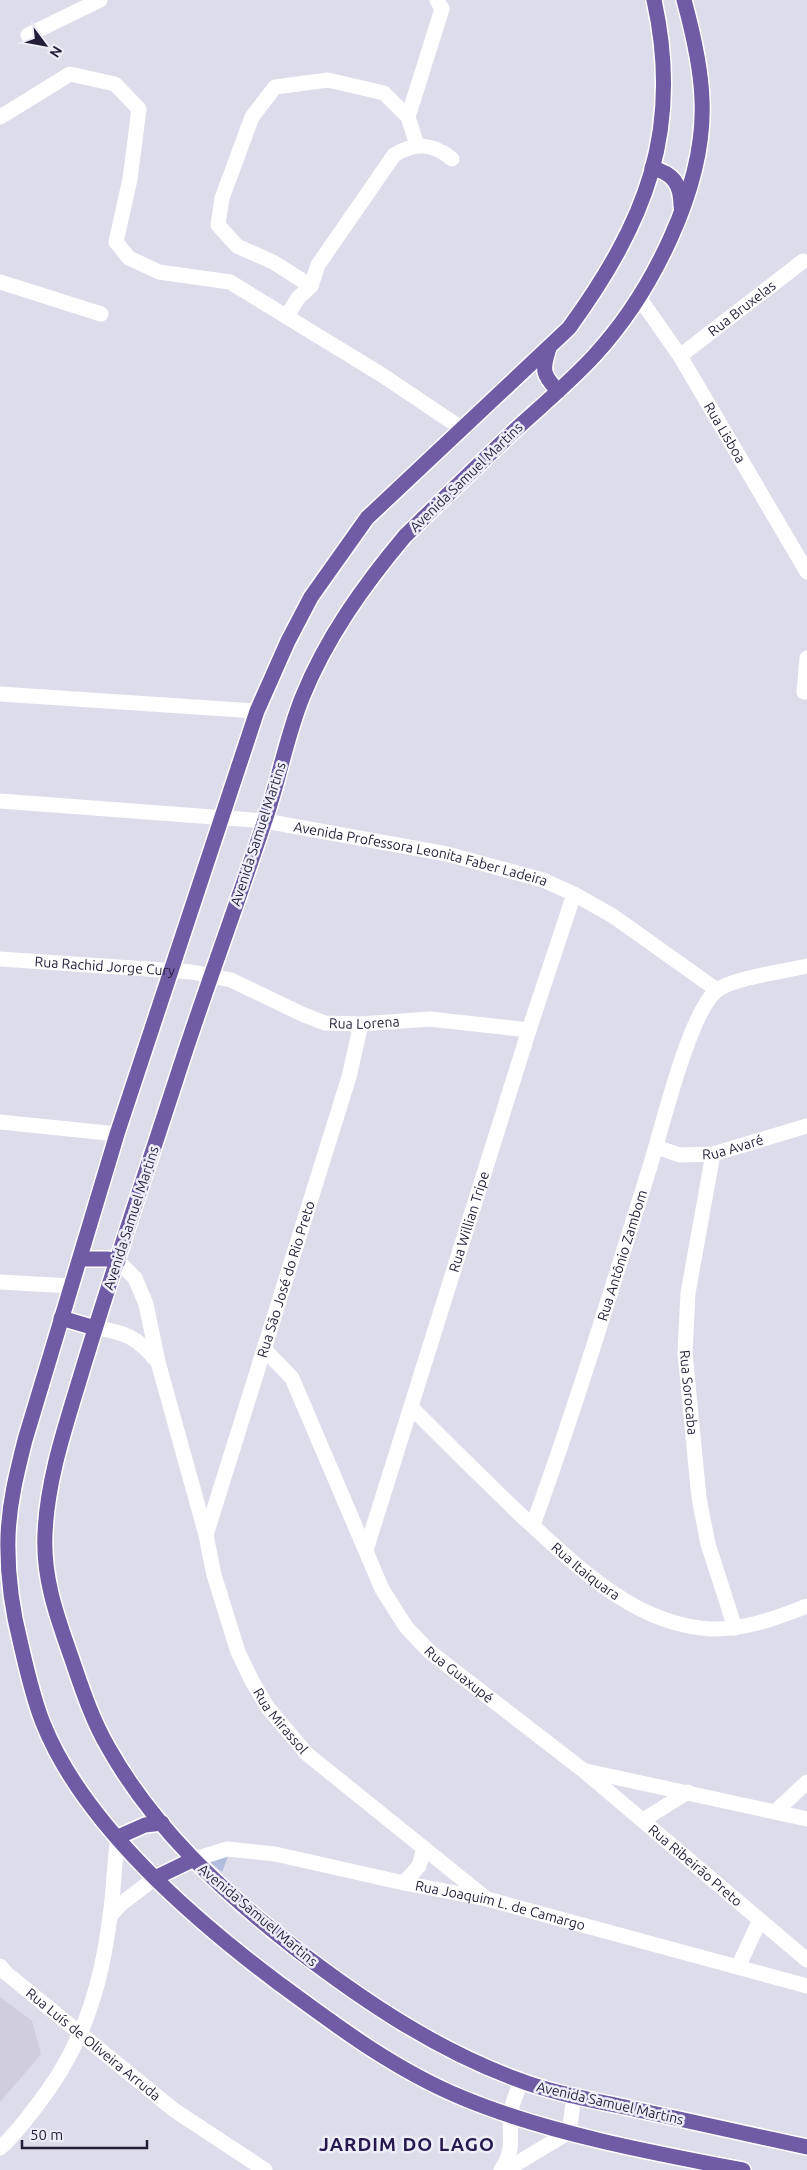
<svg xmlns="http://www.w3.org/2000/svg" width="807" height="2170" font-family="Ubuntu,sans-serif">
<rect width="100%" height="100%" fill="#dddcea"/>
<polygon fill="#cfcdde" points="0,1997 32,2021 41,2054 0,2102"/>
<polygon fill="#b2bcde" points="197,1851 230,1851 222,1872"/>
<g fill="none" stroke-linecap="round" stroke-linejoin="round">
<g stroke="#fff" stroke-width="18">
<g id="major">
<path d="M654,0C683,131 645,223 569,328L367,518L311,597L288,641L257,711L117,1134L25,1440C17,1472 9,1503 8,1537C7,1573 12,1610 21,1645C27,1671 33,1698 43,1723C83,1824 192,1918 277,1982C335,2025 395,2070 463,2098C547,2133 653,2153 743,2170"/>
<path d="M684,0C693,33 701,67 702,100C706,187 651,294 594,356C569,383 540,407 514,431C477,466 441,501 405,536C364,585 326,638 302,698C286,738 279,780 265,820C236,908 203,995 175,1083C144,1178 112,1273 83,1368C67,1422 47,1478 45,1534C43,1575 55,1611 68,1648C80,1682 90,1716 108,1747C154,1829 223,1892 296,1949C364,2001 435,2049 516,2079C552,2093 592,2100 629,2108C689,2121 748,2134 807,2147"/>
<path d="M652,168C673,173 681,184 681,206"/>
<path d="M549,348C542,370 542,374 558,391"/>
<polyline points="80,1259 108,1259 118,1261"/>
<polyline points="61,1318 95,1328"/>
<polyline points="118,1837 145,1825 162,1823"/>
<polyline points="155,1878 192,1860"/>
</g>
</g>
<g stroke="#fff" stroke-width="15">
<polyline points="28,35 100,0"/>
<polyline points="0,117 70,74 115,84 139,109 130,179 116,242 129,258 159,272 230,282 382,375 461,428"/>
<polyline points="408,117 442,9 437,0"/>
<polyline points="0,282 101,314"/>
<polyline points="311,286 273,262 237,246 218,225 222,198 252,117 275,87 328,80 384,93 408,117 417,145"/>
<path id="s1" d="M638,296L680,356L807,572"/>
<path d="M287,316L298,298L311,286L318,265L394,155C415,142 433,143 452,159"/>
<path id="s2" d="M680,356L803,261"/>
<polyline points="804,692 807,658"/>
<polyline points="0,694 257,711"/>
<path id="s3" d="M0,801L265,821L447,854L543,880L574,894L613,916L717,990"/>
<path id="s4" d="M0,959L192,972L231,980L304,1015L325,1023L361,1024L430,1019L529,1030"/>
<polyline points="0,1122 117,1134"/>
<path id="s5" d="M656,1147L680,1155L713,1154L807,1126"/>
<path id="s6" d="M713,1154L688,1293L685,1353L699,1498L708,1544L735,1628"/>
<path id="s7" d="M118,1261L135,1278L146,1304L158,1362L206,1535L214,1575L238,1652L252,1681L268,1708L307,1754L487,1899"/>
<polyline points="0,1282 71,1286"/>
<path d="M95,1328C125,1332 137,1337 157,1361"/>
<path id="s8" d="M264,1349L292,1378L382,1589L406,1627L430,1652L583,1770L807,1960"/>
<path id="s9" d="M411,1407C449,1445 486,1482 525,1519C578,1567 635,1625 711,1629C744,1630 777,1618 807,1606"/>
<path id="s10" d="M533,1525C575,1409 611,1291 648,1173C661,1133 688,1015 716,991C732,978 786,971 807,966"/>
<path id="s11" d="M206,1535L349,1077L361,1024"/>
<path id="s12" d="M366,1550L529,1030L574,894"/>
<polyline points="586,1771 807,1819"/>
<polyline points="776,1811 807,1782"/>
<polyline points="643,1820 688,1792"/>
<path id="s13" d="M192,1860L227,1849L275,1854L404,1883L487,1899L807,1986"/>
<polyline points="404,1883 419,1866 424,1848"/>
<polyline points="110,1916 121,1904 155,1878"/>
<path id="s14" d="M0,1966L6,1973L174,2110L265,2170"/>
<polyline points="738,1967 760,1920"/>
<path d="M0,2148C13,2137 24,2122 35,2108C81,2050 101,1990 110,1916C114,1890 114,1863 118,1837"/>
<path d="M501,2170C514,2152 510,2137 510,2116C511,2105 517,2092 521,2081"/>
<polyline points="506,2170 569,2132 574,2096"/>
</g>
<use href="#major" stroke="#6f5ca4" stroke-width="15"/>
</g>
<g text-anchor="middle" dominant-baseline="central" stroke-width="5" stroke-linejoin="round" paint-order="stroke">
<g font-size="14" fill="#241d3a" stroke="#ededf7">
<text stroke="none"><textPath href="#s2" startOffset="78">Rua Bruxelas</textPath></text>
<text stroke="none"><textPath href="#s1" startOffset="162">Rua Lisboa</textPath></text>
<text transform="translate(466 477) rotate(-44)">Avenida Samuel Martins</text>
<text transform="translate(258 834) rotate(-72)">Avenida Samuel Martins</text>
<text stroke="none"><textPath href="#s3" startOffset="425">Avenida Professora Leonita Faber Ladeira</textPath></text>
<text stroke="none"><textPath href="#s4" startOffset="105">Rua Rachid Jorge Cury</textPath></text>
<text stroke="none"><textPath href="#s4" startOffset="375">Rua Lorena</textPath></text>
<text stroke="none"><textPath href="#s5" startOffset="79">Rua Avaré</textPath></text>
<text transform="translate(131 1218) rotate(-72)">Avenida Samuel Martins</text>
<text stroke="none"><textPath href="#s12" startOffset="344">Rua Willian Tripe</textPath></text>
<text stroke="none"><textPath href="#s10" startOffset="284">Rua Antônio Zambom</textPath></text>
<text stroke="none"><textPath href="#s11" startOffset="268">Rua São José do Rio Preto</textPath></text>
<text stroke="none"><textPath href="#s6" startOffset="241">Rua Sorocaba</textPath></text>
<text stroke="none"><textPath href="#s9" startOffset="240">Rua Itaiquara</textPath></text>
<text stroke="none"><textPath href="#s8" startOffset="386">Rua Guaxupé</textPath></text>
<text stroke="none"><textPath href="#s7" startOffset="494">Rua Mirassol</textPath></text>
<text stroke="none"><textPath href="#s8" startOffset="690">Rua Ribeirão Preto</textPath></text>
<text stroke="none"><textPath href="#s13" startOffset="316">Rua Joaquim L. de Camargo</textPath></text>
<text transform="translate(258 1915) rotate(40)">Avenida Samuel Martins</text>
<text stroke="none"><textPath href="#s14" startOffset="122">Rua Luís de Oliveira Arruda</textPath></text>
<text transform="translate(610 2103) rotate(13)">Avenida Samuel Martins</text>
</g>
<g font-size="19" font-weight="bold" letter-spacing="1" fill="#27184e" stroke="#ededf7">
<text x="407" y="2144">JARDIM DO LAGO</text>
</g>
</g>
<g transform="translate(45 45) rotate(122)" stroke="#ededf7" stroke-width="4" paint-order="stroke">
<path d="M0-4L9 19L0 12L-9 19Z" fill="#241d3a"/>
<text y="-8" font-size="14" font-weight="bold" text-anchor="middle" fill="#241d3a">N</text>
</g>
<path d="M22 2140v8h125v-8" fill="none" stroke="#241d3a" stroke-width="2.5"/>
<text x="30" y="2140" font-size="15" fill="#241d3a" stroke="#ededf7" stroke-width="4" paint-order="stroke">50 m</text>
</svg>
